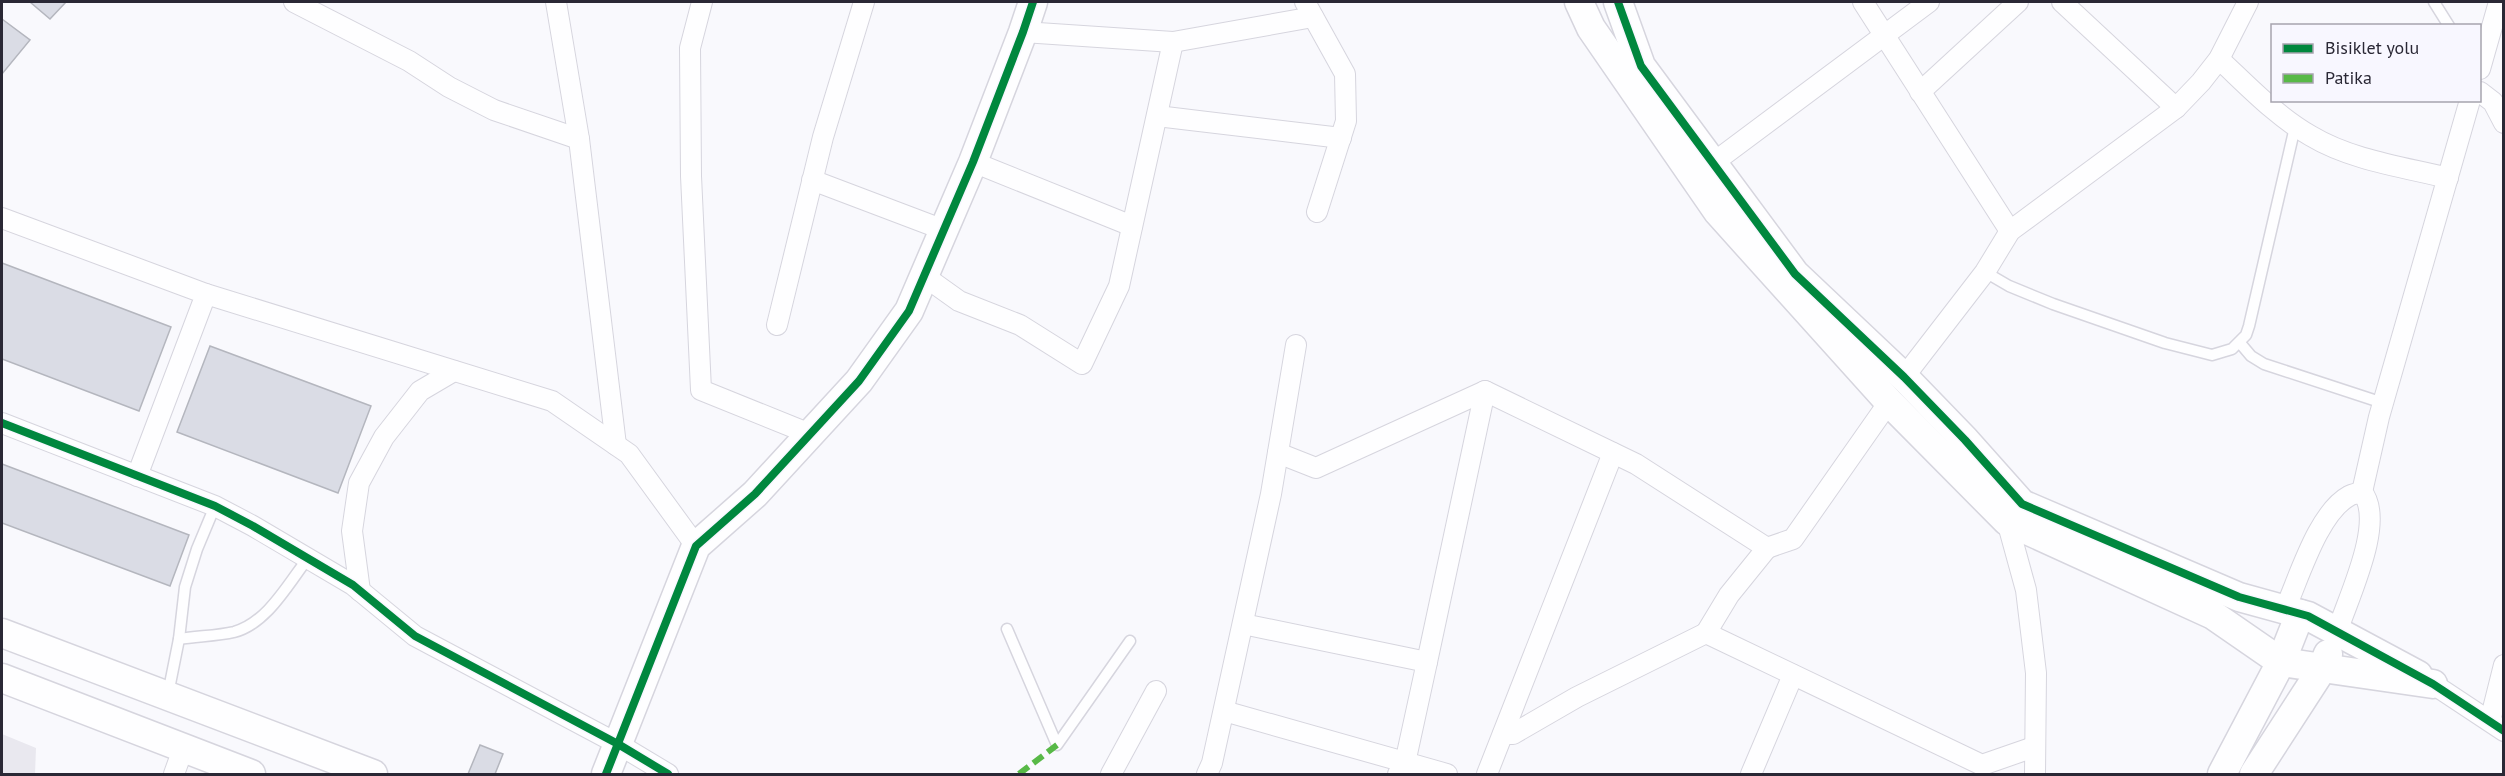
<svg xmlns="http://www.w3.org/2000/svg" width="2505" height="776" font-family="'PT Sans',sans-serif">
<rect width="100%" height="100%" fill="#f9f9fd"/>
<polygon fill="#e9e8ef" points="2,734 36,748 35,774 2,774"/>
<g fill="#dadce5" stroke="#b4b6be" stroke-width="1.5">
<polygon points="30,2 66,2 50,19"/>
<polygon points="2,19 30,40 2,74"/>
<polygon points="2,263 171,327 139,411 2,359"/>
<polygon points="210,346 371,406 338,493 177,432"/>
<polygon points="2,464 189,535 170,586 2,523"/>
<polygon points="480,745 503,754 495,774 468,774"/>
</g>
<g fill="none" stroke-linecap="round" stroke-linejoin="round">
<g stroke="#d6d5de" stroke-width="13">
<g id="lane">
<polyline points="2434,2 2449,26"/>
<polyline points="1985,272 2009,286 2053,304 2165,343 2212,355 2232,349 2246,335 2249,326 2295,127"/>
<polyline points="2240,343 2251,356 2264,364 2383,403"/>
<polyline points="1007,629 1057,745 1130,641"/>
<path d="M179,639C197,636 217,636 234,632C268,623 289,582 309,557"/>
<polyline points="168,694 179,639 185,587 197,549 215,506"/>
</g>
</g>
<g stroke="#d6d5de" stroke-width="22">
<g id="street">
<polyline points="294,2 409,61 449,87 494,110 579,139"/>
<polyline points="556,2 579,139 616,445"/>
<polyline points="702,2 690,48 691,176 701,390 810,434"/>
<polyline points="1305,2 1345,74 1346,121 1317,212"/>
<polyline points="1863,2 2010,231"/>
<polyline points="2062,2 2176,108"/>
<polyline points="1023,32 1173,42 1313,17"/>
<path d="M2219,59C2248,86 2276,116 2311,136C2351,160 2403,167 2448,178"/>
<polyline points="2480,69 2499,2"/>
<polyline points="1920,92 2018,2"/>
<polyline points="2480,92 2493,102 2504,123"/>
<polyline points="1157,116 1341,138"/>
<polyline points="973,162 1132,226"/>
<polyline points="1713,163 1929,2"/>
<polyline points="812,180 944,230"/>
<polyline points="2,218 206,294 137,476"/>
<polyline points="924,276 959,301 1020,325 1082,364 1119,286 1173,42"/>
<polyline points="206,294 552,401 629,454 696,546"/>
<polyline points="777,325 823,137 864,2"/>
<polyline points="1904,377 1985,272 2010,231 2176,108 2201,82 2219,59 2248,2"/>
<polyline points="2,423 215,506 253,526 353,585 415,636 618,744 668,774"/>
<polyline points="1278,453 1316,468 1485,391 1636,464 1767,548 1793,539 1889,402"/>
<polyline points="2362,492 2379,417 2470,100"/>
<polyline points="2007,521 2026,590 2036,673 2035,774"/>
<polyline points="360,591 352,531 359,483 384,437 420,391 454,371"/>
<path d="M2285,609C2299,578 2318,513 2349,496C2352,494 2358,493 2362,492C2386,521 2348,598 2337,632"/>
<polyline points="1243,624 1427,662 1405,763 1398,774"/>
<polyline points="1706,633 1729,595 1767,548"/>
<polyline points="1427,662 1485,391"/>
<polyline points="2433,684 2504,731"/>
<polyline points="1224,711 1447,774"/>
<polyline points="2490,721 2504,665"/>
<polyline points="1503,734 1513,734 1577,697 1706,633 1982,765 2034,747"/>
<polyline points="174,774 183,749"/>
<polyline points="1111,774 1156,691"/>
<polyline points="1207,774 1212,763 1271,494 1296,345"/>
<polyline points="1487,774 1613,453"/>
<polyline points="1751,774 1793,675"/>
</g>
</g>
<g stroke="#d6d5de" stroke-width="31">
<g id="secondary">
<polyline points="1579,2 1591,28 1718,212 1889,402 2007,521 2213,615 2281,662 2433,684"/>
<polyline points="1618,2 1641,66 1795,274 1904,377 1965,440 2022,504 2239,597 2308,616 2418,675"/>
<polyline points="2,633 373,774"/>
<polyline points="2,678 251,774"/>
<polyline points="606,774 696,546 755,494 859,381 909,311 973,162 1023,32 1033,2"/>
<polyline points="2222,774 2281,662 2300,614"/>
<polyline points="2254,774 2322,669 2328,654"/>
</g>
</g>
<use href="#lane" stroke="#fefeff" stroke-width="10"/>
<use href="#street" stroke="#fefeff" stroke-width="20"/>
<use href="#secondary" stroke="#fefeff" stroke-width="28"/>
<polyline stroke="#58b947" stroke-width="6" stroke-dasharray="12 6" stroke-linecap="butt" points="1019,774 1057,745"/>
<g stroke="#f8f7ff" stroke-width="11">
<g id="cycleway">
<polyline points="1618,2 1641,66 1795,274 1904,377 1965,440 2022,504 2239,597 2308,616 2433,684 2504,731"/>
<polyline points="2,423 215,506 253,526 353,585 415,636 618,744 668,774"/>
<polyline points="606,774 696,546 755,494 859,381 909,311 973,162 1023,32 1033,2"/>
</g>
</g>
<use href="#cycleway" stroke="#00873e" stroke-width="8"/>
</g>
<rect width="2505" height="776" fill="none" stroke="#2a2835" stroke-width="6"/>
<rect x="2271" y="24" width="210" height="78" fill="#f8f7ff" stroke="#a6a4ae" stroke-width="1.5"/>
<rect x="2283" y="44" width="30" height="9" fill="#00873e" stroke="#a6a4ae" stroke-width="1.5"/>
<text x="2325" y="54" font-size="18" fill="#2a2835">Bisiklet yolu</text>
<rect x="2283" y="74" width="30" height="9" fill="#58b947" stroke="#a6a4ae" stroke-width="1.5"/>
<text x="2325" y="84" font-size="18" fill="#2a2835">Patika</text>
</svg>
